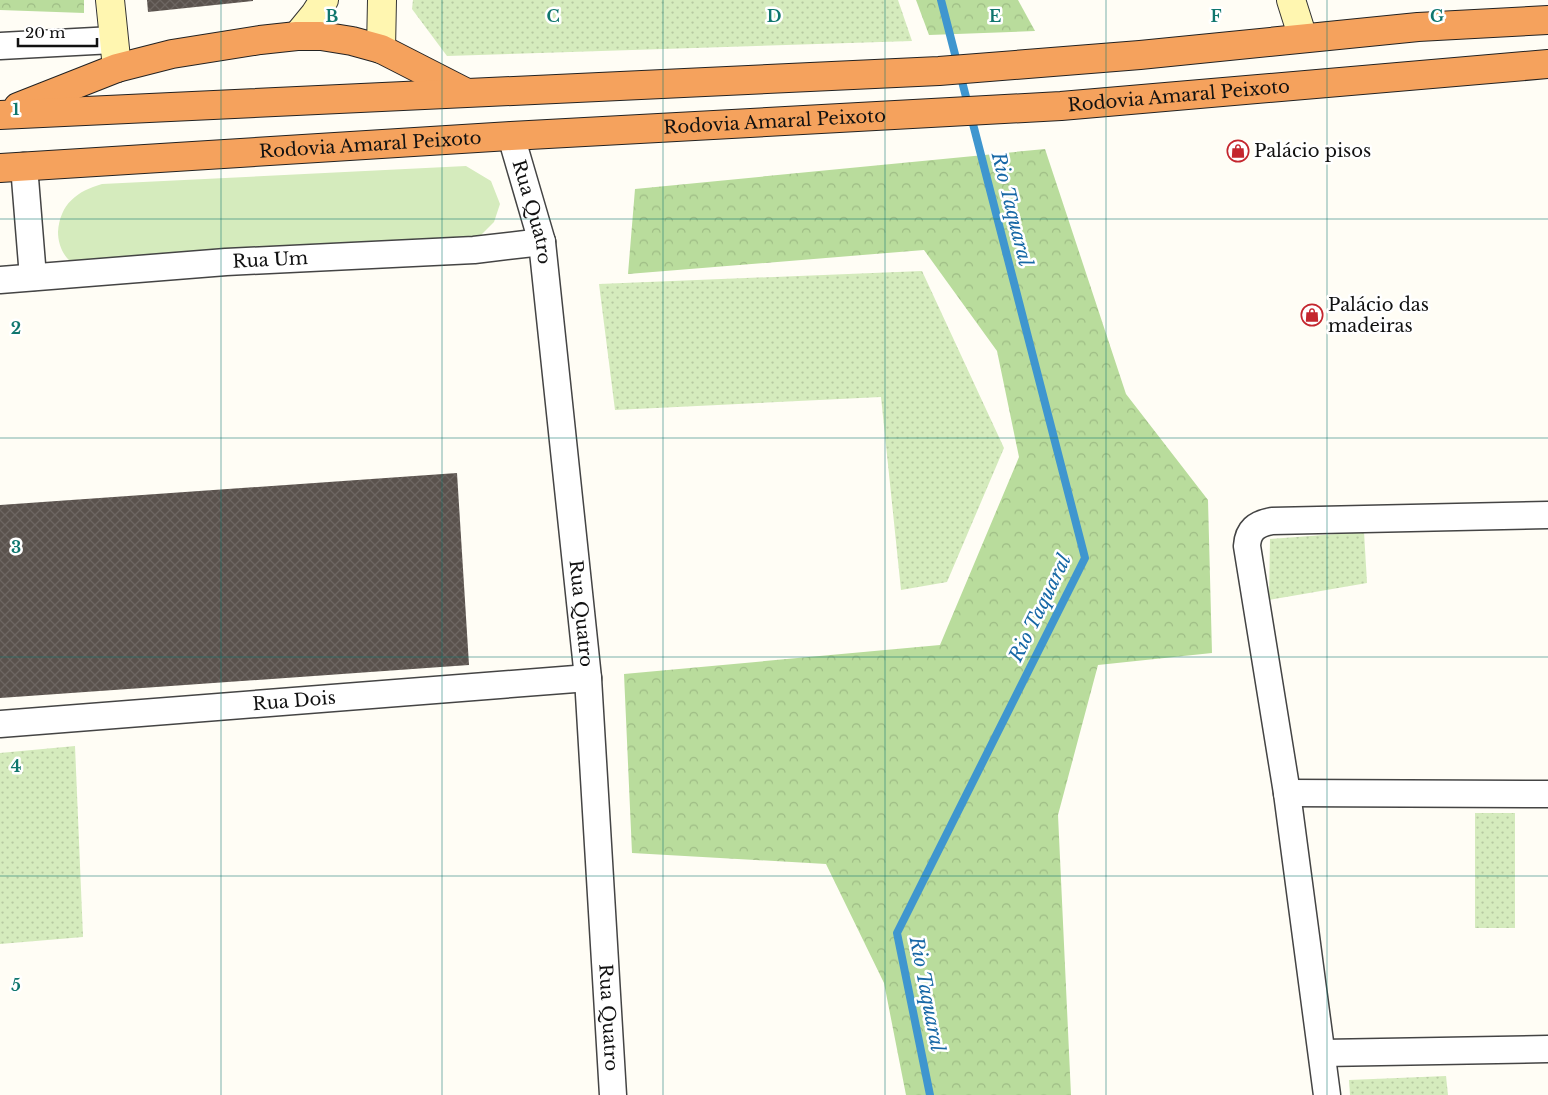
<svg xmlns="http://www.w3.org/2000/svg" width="1548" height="1095" font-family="'Libre Baskerville',serif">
<defs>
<pattern id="grass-dots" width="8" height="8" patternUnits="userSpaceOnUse" patternTransform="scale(1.25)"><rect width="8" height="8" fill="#d5ebbd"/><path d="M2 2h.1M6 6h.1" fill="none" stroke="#b6c8a1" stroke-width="1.8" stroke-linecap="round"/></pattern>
<pattern id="forest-crowns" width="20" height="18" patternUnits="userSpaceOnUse" patternTransform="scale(1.25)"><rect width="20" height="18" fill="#b9dc9c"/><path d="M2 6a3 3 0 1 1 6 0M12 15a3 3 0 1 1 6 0" fill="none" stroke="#9ebc85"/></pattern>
<pattern id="building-cross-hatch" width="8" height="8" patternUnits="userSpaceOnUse" patternTransform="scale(1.25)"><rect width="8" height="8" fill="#5a524d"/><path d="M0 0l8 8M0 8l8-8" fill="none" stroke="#6d6662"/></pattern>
</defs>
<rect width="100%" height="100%" fill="#fffdf5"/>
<g fill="url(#grass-dots)">
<polygon points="413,0 898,0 912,41 447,56 412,9"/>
<polygon points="922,271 1004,448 947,582 901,590 881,397 615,410 599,284"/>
<polygon points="1364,532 1367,583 1269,600 1270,539"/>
<polygon points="75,746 83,937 0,944 0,753"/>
<rect x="1475" y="813" width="40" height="115"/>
<polygon points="1446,1076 1448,1095 1350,1095 1349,1080"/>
</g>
<g fill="url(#forest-crowns)">
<polygon points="0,0 84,0 84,13 0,10"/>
<polygon points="916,0 1018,0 1035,31 929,35"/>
<polygon points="1045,149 1126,394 1208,500 1212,653 1098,665 1058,815 1071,1095 906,1095 884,983 826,864 632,853 624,674 940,645 1019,457 997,351 924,250 628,274 635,189"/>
</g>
<path fill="#d5ebbd" d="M466,166L491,181L500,204L494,222L472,244L90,273C83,268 72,264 67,258C61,251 58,241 58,232C60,204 77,191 102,184Z"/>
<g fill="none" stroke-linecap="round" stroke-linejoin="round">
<polyline stroke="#3f96cf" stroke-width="8" points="930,1095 897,933 1085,558 941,0"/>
</g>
<g fill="url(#building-cross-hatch)">
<polygon points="147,0 253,0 253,1 148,12"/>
<polygon points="457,473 469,665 0,698 0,505"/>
</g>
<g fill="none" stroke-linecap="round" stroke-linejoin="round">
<g stroke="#444" stroke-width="29">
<g id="street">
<polyline points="0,46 113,40"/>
<path id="s1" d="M511,136L542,242L588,678L613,1095"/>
<polyline points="24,166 33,277"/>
<path id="s2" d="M0,280L226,262L474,250L542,242"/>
<path id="s3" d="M0,724L588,678"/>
<polyline points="1287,793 1548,794"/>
<polyline points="1323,1053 1548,1049"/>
<path d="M1327,1095L1287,793L1247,546C1248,530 1256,524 1272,521L1548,515"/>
</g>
</g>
<g stroke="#333" stroke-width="30">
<g id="secondary">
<polyline points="110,0 117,68"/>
<polyline points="1291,0 1303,38"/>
<polyline points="297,36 315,14 324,0"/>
<polyline points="381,49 382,0"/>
</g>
</g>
<g stroke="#222" stroke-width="30">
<g id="highway">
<polyline points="18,107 117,68 172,54 260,40 297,36 321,36 352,41 381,49 465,92"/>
<polyline points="0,115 939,71 1140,55 1418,27 1548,20"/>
<path id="s4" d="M0,168L511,136L1061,106L1548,64"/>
</g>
</g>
<use href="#street" stroke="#fff" stroke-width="26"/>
<use href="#secondary" stroke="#fff6b0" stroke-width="28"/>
<use href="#highway" stroke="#f5a25d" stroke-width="28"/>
</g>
<path fill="none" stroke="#0f766e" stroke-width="1" stroke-opacity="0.55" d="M221,0V1095M442,0V1095M663,0V1095M885,0V1095M1106,0V1095M1327,0V1095M0,219H1548M0,438H1548M0,657H1548M0,876H1548"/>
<defs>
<g id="shop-ring" transform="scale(1.125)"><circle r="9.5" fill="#fff" stroke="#c4262e" stroke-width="1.5"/><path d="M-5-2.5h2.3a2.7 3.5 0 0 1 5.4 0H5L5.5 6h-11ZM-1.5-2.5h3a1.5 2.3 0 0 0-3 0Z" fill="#c4262e"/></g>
</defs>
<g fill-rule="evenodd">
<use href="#shop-ring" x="1238" y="151"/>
<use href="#shop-ring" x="1312" y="315"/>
</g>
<g text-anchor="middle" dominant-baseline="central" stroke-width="5" stroke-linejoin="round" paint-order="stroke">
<g font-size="18" fill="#111" stroke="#fff">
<text stroke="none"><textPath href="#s4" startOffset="1181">Rodovia Amaral Peixoto</textPath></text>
<text stroke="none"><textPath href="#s4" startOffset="776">Rodovia Amaral Peixoto</textPath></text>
<text stroke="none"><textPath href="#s4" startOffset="371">Rodovia Amaral Peixoto</textPath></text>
<text stroke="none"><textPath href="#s1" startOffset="79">Rua Quatro</textPath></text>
<text stroke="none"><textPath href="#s2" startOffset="271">Rua Um</textPath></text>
<text stroke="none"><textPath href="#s1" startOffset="484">Rua Quatro</textPath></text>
<text stroke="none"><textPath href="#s3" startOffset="295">Rua Dois</textPath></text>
<text stroke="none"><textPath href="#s1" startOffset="889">Rua Quatro</textPath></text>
</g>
<g font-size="18" fill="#111" stroke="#fff" text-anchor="start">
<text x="1254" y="151">Palácio pisos</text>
<text x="1328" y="305">Palácio das<tspan x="1328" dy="21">madeiras</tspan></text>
</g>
<g font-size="19" font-style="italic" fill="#1768a6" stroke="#fff">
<text transform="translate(1012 209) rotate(76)">Rio Taquaral</text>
<text transform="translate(1040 608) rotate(-64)">Rio Taquaral</text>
<text transform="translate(927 994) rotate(79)">Rio Taquaral</text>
</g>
</g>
<g font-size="16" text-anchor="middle" font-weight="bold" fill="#0f766e" stroke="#fff" stroke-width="5" stroke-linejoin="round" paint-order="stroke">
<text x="332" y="22">B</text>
<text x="553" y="22">C</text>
<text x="774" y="22">D</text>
<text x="995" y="22">E</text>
<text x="1216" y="22">F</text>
<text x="1437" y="22">G</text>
<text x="16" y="115">1</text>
<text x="16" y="334">2</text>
<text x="16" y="553">3</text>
<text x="16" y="772">4</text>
<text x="16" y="991">5</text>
</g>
<path d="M18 38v8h79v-8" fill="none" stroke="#111111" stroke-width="2.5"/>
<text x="25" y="38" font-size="15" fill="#111111" stroke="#ffffff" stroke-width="4" paint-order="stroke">20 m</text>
</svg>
